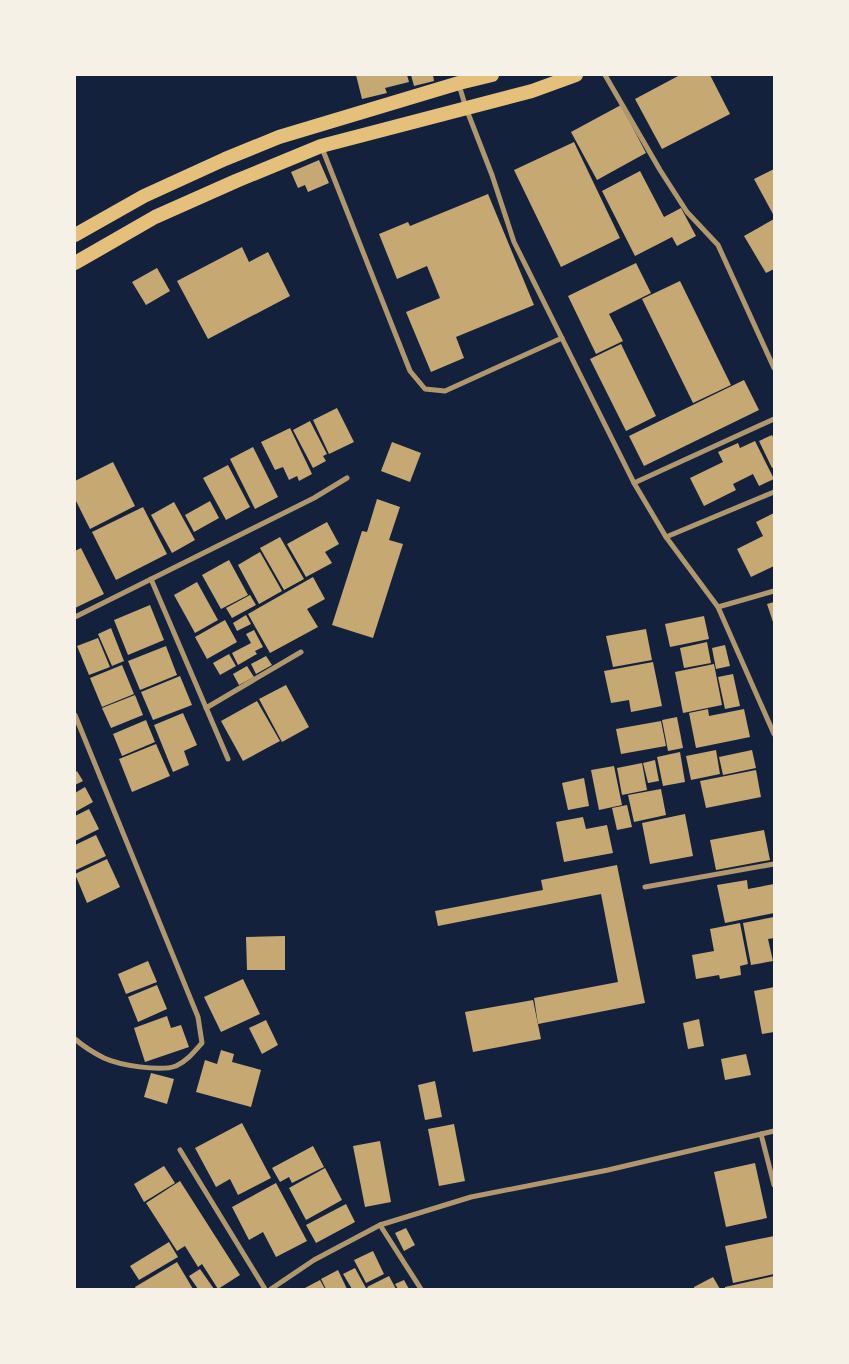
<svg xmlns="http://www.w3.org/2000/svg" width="849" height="1364" font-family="Barlow,sans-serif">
<rect width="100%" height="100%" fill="#14213d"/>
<g fill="#c6a872">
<polygon points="356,75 407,75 409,82 385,88 387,93 362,99"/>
<polygon points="411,75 433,75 434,81 414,86"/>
<polygon points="680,75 710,75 730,114 662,149 635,99"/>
<polygon points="621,105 646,153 597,180 571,132"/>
<polygon points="574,142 620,238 561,267 514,170"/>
<polygon points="319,160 329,183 308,192 305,185 298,188 291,172"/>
<polygon points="774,169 774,216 754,179"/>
<polygon points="640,171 664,217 681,208 696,236 677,246 672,237 635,256 602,191"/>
<polygon points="488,194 534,305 456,337 464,358 431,372 406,312 440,298 427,266 397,279 379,234 408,222 410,226"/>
<polygon points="774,219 774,269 766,273 744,236"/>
<polygon points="242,247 249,262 268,252 290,296 208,339 177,281"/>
<polygon points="636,263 651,293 609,314 623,341 596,354 568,296"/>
<polygon points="157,268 170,291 146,305 132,282"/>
<polygon points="680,281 731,385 693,403 642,299"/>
<polygon points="621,344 656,416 626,431 590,359"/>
<polygon points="744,380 759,410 644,466 629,436"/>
<polygon points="337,408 354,442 329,454 313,420"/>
<polygon points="310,421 327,454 323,456 326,461 313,468 293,430"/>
<polygon points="290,428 312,474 299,481 297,476 289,480 283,467 275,470 261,442"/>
<polygon points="772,435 774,439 774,467 772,468 759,441"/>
<polygon points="755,441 774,479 759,486 753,474 733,484 736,490 704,506 690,478 723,462 718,452 738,443 740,448"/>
<polygon points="392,442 421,453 410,482 381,471"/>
<polygon points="253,447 278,497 255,509 230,459"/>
<polygon points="113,462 135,506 90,529 75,499 75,481"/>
<polygon points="228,465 250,507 226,520 203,478"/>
<polygon points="377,499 400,507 389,540 403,544 373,638 332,625 362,531 367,532"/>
<polygon points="210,501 219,518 194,532 185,515"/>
<polygon points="174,502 195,540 172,553 151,515"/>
<polygon points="143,507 167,554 116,580 92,532"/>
<polygon points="774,513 774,566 751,577 737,549 763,536 756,522"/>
<polygon points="327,522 339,544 325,552 332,563 306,577 287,544"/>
<polygon points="280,537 304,579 284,590 260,548"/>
<polygon points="81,548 104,594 75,608 75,551"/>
<polygon points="260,552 282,591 259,604 238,565"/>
<polygon points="229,560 248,595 221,609 202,575"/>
<polygon points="313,577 325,599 307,609 318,627 270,653 248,614"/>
<polygon points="197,582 218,620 195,633 174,595"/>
<polygon points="250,595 256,605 232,618 226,608"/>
<polygon points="774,602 774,625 767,604"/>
<polygon points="150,605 164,640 128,655 114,620"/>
<polygon points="246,615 251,624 237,631 233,623"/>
<polygon points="704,616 709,639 670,647 665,624"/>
<polygon points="225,620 237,642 207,659 195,637"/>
<polygon points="111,628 124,661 112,666 98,634"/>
<polygon points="646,629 652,660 613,667 606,636"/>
<polygon points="254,630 263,647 255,651 257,654 238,665 232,653 251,643 246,634"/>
<polygon points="98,638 110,667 89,675 77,646"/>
<polygon points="707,642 711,663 684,668 680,648"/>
<polygon points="725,645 730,666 716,669 712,648"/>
<polygon points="166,646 177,675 140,690 128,661"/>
<polygon points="229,654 236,666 220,675 213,663"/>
<polygon points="266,656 272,665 256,674 251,664"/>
<polygon points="653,662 662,706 631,712 629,700 611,703 604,671"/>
<polygon points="714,664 722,705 683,713 675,672"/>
<polygon points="122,665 134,694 102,707 90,678"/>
<polygon points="247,666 254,677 239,685 233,674"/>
<polygon points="733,674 740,706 725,709 718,677"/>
<polygon points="180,676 192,705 153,720 141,692"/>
<polygon points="286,685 309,727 282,742 259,699"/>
<polygon points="135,695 143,715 111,728 102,708"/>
<polygon points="257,701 280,741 243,761 221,721"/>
<polygon points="708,709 709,716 744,709 750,737 696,748 689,713"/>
<polygon points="183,713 197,745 184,751 189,765 173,772 154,725"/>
<polygon points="677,717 683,748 668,751 662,720"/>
<polygon points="146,720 155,742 122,756 113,734"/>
<polygon points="661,721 666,746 621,754 616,729"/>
<polygon points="156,744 170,776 132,792 119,759"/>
<polygon points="716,750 720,774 691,780 686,756"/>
<polygon points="752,750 756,768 723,775 719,757"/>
<polygon points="680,752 685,782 663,786 657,757"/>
<polygon points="655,760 659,781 648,783 643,763"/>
<polygon points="642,763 647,790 622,795 617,768"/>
<polygon points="614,766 622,805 599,810 591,770"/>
<polygon points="756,770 761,797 706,808 700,781"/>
<polygon points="77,771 83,781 75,785 75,773"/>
<polygon points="584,778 589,806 568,810 562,783"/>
<polygon points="85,787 93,802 75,812 75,793"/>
<polygon points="661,789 666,815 634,822 628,795"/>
<polygon points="627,805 632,827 617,830 612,808"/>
<polygon points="89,809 99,829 75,841 75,816"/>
<polygon points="685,814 693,856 650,864 642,823"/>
<polygon points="583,817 586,829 607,825 613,853 564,862 556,822"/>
<polygon points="764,830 770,860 716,870 710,840"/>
<polygon points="96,835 106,856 76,870 75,845"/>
<polygon points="107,859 120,887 87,903 75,874"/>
<polygon points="617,865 645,1003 538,1024 534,998 618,982 601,894 438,926 435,911 543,890 541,880"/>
<polygon points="747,880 748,889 774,884 774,913 725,923 717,885"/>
<polygon points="774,917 774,938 768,939 773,961 751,965 743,923"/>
<polygon points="740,923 748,964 740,966 741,975 720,979 719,975 696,979 692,955 714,951 710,929"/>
<polygon points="285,936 285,970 247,970 246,937"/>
<polygon points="148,961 157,982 126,994 118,974"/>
<polygon points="243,979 260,1014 221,1032 204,997"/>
<polygon points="157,985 167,1009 138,1022 128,997"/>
<polygon points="774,987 774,1032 762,1034 754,991"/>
<polygon points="533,1000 541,1039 473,1052 465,1012"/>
<polygon points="167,1016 171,1028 181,1025 189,1047 145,1062 134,1028"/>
<polygon points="699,1019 704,1046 688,1049 683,1023"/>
<polygon points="266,1020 278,1045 262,1054 249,1028"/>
<polygon points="221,1050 234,1054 232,1062 261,1070 251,1107 196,1092 205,1060 217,1064"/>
<polygon points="746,1054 751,1075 725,1080 721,1059"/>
<polygon points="151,1073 174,1079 167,1104 144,1097"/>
<polygon points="435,1081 442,1117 425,1120 418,1085"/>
<polygon points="242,1123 271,1178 238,1195 230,1179 216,1187 195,1148"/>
<polygon points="454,1124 465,1181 439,1186 428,1129"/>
<polygon points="380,1141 391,1202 365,1207 353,1146"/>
<polygon points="313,1146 324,1167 292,1183 289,1177 280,1182 272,1168"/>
<polygon points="755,1163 767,1218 726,1227 714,1172"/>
<polygon points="164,1166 175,1183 144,1202 134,1184"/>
<polygon points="325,1168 342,1200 306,1220 289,1188"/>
<polygon points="180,1181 240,1275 218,1289 202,1264 198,1267 185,1246 177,1251 146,1203"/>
<polygon points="276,1183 307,1241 276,1257 263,1232 249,1240 232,1207"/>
<polygon points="346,1204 355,1222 316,1243 306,1225"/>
<polygon points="406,1228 415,1245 404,1251 395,1233"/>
<polygon points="774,1236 774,1274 733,1283 725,1246"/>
<polygon points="169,1242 178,1257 139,1280 130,1266"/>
<polygon points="373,1251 384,1274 366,1283 354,1260"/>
<polygon points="177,1262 193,1289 136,1289 135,1287"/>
<polygon points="355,1268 366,1288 364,1289 352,1289 343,1274"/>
<polygon points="200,1269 214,1289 198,1289 189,1276"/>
<polygon points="338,1270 347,1289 326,1289 321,1279"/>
<polygon points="389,1276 396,1289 369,1289 367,1287"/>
<polygon points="774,1276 774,1289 725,1289 725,1287"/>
<polygon points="713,1277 720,1289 694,1289 694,1287"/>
<polygon points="320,1280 325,1289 303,1289"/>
<polygon points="404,1280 409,1289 398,1289 395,1284"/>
</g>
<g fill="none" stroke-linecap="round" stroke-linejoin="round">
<g stroke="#b1986c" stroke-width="5">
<polyline points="605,75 660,170 687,212 718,245 774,368"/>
<polyline points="459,85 466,108 492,175 514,242 634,483 666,537 718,607 774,734"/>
<polyline points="322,148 410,371 425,389 445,391 562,338"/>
<polyline points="634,483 774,419"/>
<polyline points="666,537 774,492"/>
<polyline points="151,579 228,759"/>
<polyline points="718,607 774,591"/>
<polyline points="75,617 314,498 347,478"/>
<polyline points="206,708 301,652"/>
<path d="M75,715L198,1017L202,1043C194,1052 187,1061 176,1066C160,1072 119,1065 104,1058C94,1053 83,1046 75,1039"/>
<polyline points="645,887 774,864"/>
<polyline points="761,1134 774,1185"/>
<polyline points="180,1150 265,1289"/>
<polyline points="380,1225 421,1289"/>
<polyline points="271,1289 314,1260 380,1225 471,1197 608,1170 774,1131"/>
</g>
<g stroke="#e5c07b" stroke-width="14">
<polyline points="75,235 144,196 225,159 279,137 459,83 492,75"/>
<polyline points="75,263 155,217 236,181 321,146 532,91 576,75"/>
</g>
</g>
<rect width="849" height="1364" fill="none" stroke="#f6f1e7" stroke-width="152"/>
</svg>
